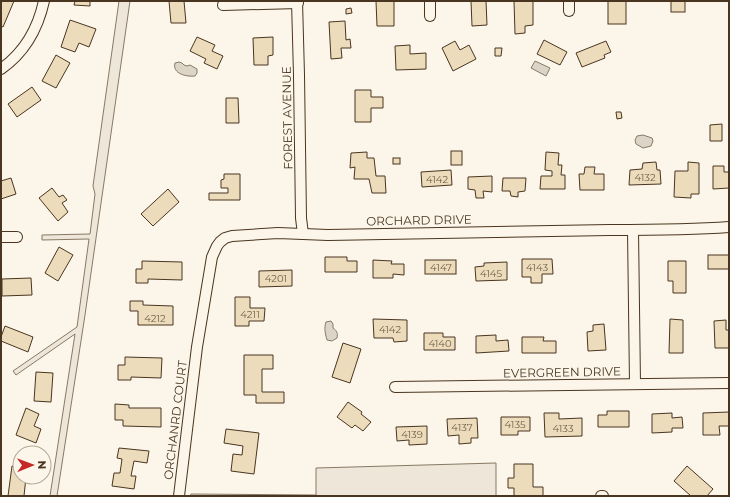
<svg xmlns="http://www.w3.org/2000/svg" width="730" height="497" font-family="Montserrat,sans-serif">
<rect width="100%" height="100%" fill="#fbf6e9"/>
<g fill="#ede6d9" stroke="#887966">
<polygon points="119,1 130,1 85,315 57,496 50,496 75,334 16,375 13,371 77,327 89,239 42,240 42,235 90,234 95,194 93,186"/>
<polygon points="496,463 496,496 190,496 191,494 316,495 316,468"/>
</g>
<g fill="#dcd4c6" stroke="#887966">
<polygon points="535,61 550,68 546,76 531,68"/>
<path d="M179,62L182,63L184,65L187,66L190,65L197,69V73L195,76C187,77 172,74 175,63Z"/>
<polygon points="643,135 652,138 653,141 651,146 643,148 636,144 635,140 637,136"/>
<path d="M331,321L333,324V328C337,331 338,333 337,338L332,341L327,340C325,333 324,328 326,322Z"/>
</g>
<g fill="#ecdcbc" stroke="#4a3520">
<polygon points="1,1 14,1 3,27 1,26"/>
<polygon points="75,1 90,1 90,6 74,5"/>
<polygon points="169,1 184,1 186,23 171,23"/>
<polygon points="376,1 394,1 394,26 377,26"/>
<polygon points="471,1 486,1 487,25 472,26"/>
<polygon points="514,1 533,1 533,25 525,26 525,33 515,34"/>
<rect x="608" y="1" width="18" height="23"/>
<rect x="671" y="1" width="14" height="11"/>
<polygon points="351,8 352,13 346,14 346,9"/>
<polygon points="70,20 96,29 89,47 79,43 75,52 61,47"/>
<polygon points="345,21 346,40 350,39 351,48 341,48 342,58 331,59 329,22"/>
<polygon points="197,37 215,45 212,51 223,56 217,69 204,63 206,59 190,51"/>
<polygon points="273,37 273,55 268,56 268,65 254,65 253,38"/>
<polygon points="544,40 567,52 560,65 537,54"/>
<polygon points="455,41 460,50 469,45 476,59 453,71 442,48"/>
<polygon points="606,41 611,52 604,55 605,58 582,67 576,53"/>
<polygon points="410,45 410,54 426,53 426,69 396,70 395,46"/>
<polygon points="495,48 502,48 501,56 495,56"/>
<polygon points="56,55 70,63 56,88 42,81"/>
<polygon points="32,87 41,100 17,117 8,104"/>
<polygon points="355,90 371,90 371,97 383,97 383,108 371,108 371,122 355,122"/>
<polygon points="226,98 238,98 239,123 226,123"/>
<polygon points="616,112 621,112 622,118 617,119"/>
<polygon points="722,124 722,141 710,141 710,125"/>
<rect x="451" y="151" width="11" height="14"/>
<polygon points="367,152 367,158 374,158 376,176 385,176 386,193 372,193 369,179 354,179 355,167 350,168 351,153"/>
<polygon points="546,152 559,153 558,165 562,165 561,175 565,175 565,189 540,189 541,176 552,176 552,171 545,170"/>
<rect x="393" y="158" width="7" height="6"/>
<polygon points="656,162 657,170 660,170 661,184 629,185 630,170 642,169 643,163"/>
<polygon points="688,162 699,163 699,194 691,194 691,198 674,197 675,171 688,171"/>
<polygon points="713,166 724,166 724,172 729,172 729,188 713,189"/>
<polygon points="585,167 595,167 594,174 604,174 604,190 580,190 579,174 584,174"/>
<polygon points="451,170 452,185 422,187 421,172"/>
<polygon points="224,174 240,174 240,200 209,200 209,193 228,193 228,188 221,188 221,180 224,179"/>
<polygon points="492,176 492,192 483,191 484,198 476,198 475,190 468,189 468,177"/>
<polygon points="11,178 16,194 1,199 1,181"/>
<polygon points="503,178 526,178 525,191 518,192 518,197 511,196 510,191 502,191"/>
<polygon points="52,188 59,197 63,195 67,200 62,203 68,212 58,221 39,198"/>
<polygon points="168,189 179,202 153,226 141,214"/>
<polygon points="59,247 73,255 58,281 45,273"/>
<rect x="708" y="255" width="21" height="14"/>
<polygon points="325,257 347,257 347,261 357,261 357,272 325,272"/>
<polygon points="522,259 552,259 553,274 542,274 542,283 531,283 531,277 522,277"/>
<polygon points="373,260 392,261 391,264 404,264 404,275 393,274 393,278 373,278"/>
<rect x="425" y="260" width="31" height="14"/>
<polygon points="142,261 182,262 182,280 148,279 148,283 136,283 136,269 142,269"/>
<polygon points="668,261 686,261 686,293 673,293 673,281 668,281"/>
<polygon points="507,262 507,280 476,281 475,267 484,266 484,263"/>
<polygon points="292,270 292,286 259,287 259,271"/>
<polygon points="31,278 32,295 2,296 2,279"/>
<polygon points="235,297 250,297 250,308 265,308 264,321 249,321 249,326 235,326"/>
<polygon points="130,301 143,301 143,305 173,306 173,325 138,325 138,311 130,311"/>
<polygon points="373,319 407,320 407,341 394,342 393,338 374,338"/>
<polygon points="670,319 683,320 683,353 669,353"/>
<polygon points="726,320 726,330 729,330 729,348 715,348 714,321"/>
<polygon points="604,324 606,350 588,351 587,332 593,331 593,325"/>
<polygon points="5,326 33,337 28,352 1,341 1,337"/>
<polygon points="424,333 443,333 443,337 455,337 455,350 424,350"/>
<polygon points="496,335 496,341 508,340 509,351 476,353 476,336"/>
<polygon points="522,337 544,337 543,341 556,341 556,353 522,353"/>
<polygon points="343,343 361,349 350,383 332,377"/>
<polygon points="244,355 273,355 273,369 262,369 262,392 284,392 284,403 256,403 256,395 244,395"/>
<polygon points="125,357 162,358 161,378 131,377 131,380 118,380 118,365 125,365"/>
<polygon points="36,372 53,373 51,402 34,401"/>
<polygon points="348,402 362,412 361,414 371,422 363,431 355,425 352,428 337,417"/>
<polygon points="115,404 129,405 129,408 161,408 161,427 123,426 123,420 115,420"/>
<polygon points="26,408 39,414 34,426 41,429 36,443 16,435"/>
<polygon points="607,411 629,411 629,427 598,427 598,415 607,415"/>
<polygon points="729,412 729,426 719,426 720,435 703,435 703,413"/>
<polygon points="544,413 559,413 559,419 582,418 582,436 545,437"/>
<polygon points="672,413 672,418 682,417 683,428 672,428 672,432 652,433 652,414"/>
<polygon points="501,417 530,417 530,431 518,431 518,435 501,435"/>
<polygon points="477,418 478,438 471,438 471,443 459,444 459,435 448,436 447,419"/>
<polygon points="427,426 427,444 409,445 409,440 397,441 396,427"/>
<polygon points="226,429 259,433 254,474 231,471 233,454 242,455 243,446 224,443"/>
<polygon points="119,448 149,451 147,463 134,461 131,476 136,476 134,489 112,486 114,473 120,473 122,459 117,458"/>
<polygon points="514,464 533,464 533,487 543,487 543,496 514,496 514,488 508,488 508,478 514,478"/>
<polygon points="12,466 20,467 20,477 26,477 24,496 8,496"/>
<polygon points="687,466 713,489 707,496 691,496 674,481"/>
</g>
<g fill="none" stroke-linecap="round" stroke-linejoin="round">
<g stroke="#4a3520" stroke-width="12">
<g id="minor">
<polyline points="297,1 299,75 301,218 303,234"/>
<polyline points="430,1 430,16"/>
<polyline points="569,1 569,11"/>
<polyline points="223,5 298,3"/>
<path d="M1,69C24,53 38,28 44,1"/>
<polyline points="633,230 635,384"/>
<polyline points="1,237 17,237"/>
<polyline points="395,387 729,383"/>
<path d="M179,496L197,347L212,257L217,246L220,242L225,238L232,236L278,233L328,235L610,230C650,230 690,230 729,227"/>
<polyline points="601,496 603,496"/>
</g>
</g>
<use href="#minor" stroke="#fbf6e9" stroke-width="10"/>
</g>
<g text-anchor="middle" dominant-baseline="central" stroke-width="3" stroke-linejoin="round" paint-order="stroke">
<g font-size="10" fill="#725f47">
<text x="645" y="177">4132</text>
<text x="437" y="179">4142</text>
<text x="441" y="267">4147</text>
<text x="537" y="267">4143</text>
<text x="491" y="273">4145</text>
<text x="276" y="278">4201</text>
<text x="250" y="314">4211</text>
<text x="155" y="318">4212</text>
<text x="390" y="329">4142</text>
<text x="440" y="343">4140</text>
<text x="515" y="424">4135</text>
<text x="462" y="427">4137</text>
<text x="563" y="428">4133</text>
<text x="412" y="434">4139</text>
</g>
<g font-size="12" fill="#4a3520" stroke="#fbf6e9">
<text transform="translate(287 118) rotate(-91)">FOREST AVENUE</text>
<text transform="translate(419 220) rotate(-1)">ORCHARD DRIVE</text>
<text transform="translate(562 372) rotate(-1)">EVERGREEN DRIVE</text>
<text transform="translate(175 420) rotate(-83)">ORCHANRD COURT</text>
</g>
</g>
<rect width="730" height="497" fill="none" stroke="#4a3520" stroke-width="4"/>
<g transform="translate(32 465) rotate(89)"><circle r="19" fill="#fbf6e9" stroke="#b4a999"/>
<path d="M0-3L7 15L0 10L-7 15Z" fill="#c62828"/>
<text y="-6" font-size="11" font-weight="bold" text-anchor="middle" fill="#4a3520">N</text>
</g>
</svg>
